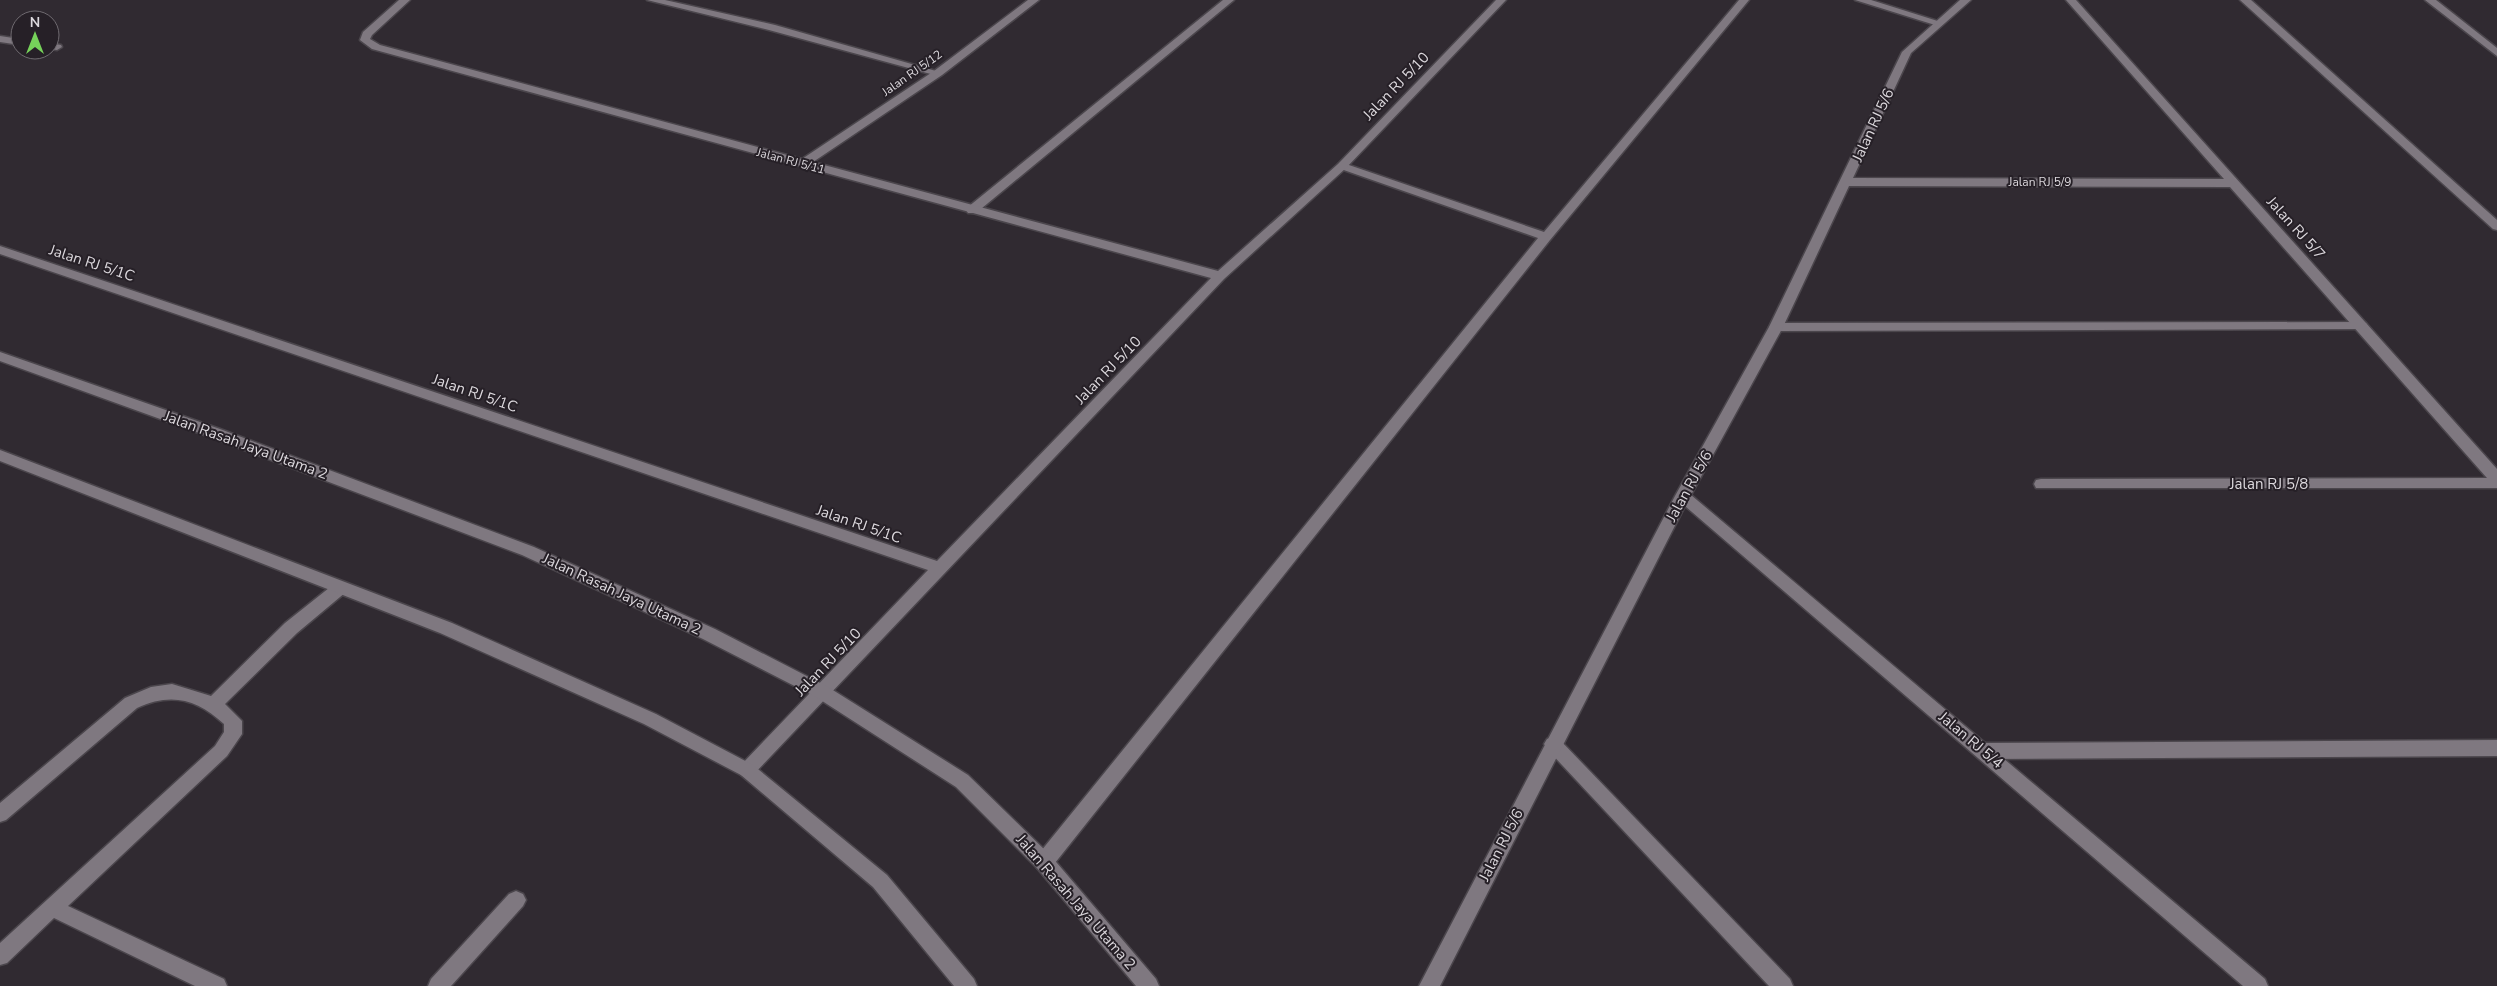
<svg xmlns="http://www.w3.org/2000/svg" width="2497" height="986" font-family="'Nunito Sans',sans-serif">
<rect width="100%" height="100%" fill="#302a31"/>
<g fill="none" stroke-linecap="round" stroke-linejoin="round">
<g stroke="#4b464c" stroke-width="3">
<g id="lane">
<polygon points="647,0 665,0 775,25 943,73 938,76 769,30"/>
<polygon points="1223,0 1234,0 976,213 968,213 966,210 968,207"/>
<polygon points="1739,0 1749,0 1550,240 1051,868 1044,871 1037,868 1035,862 1037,856 1538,238 1338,168 1338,164 1346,164 1544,232"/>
<polygon points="1855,0 1871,0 1944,23 1935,25"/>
<polygon points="2240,0 2251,0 2497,220 2497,230 2493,229"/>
<polygon points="0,36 20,39 20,45 0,42"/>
<polygon points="50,43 61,45 62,47 57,50 50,49"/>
<polygon points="2361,322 2366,323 2368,326 2366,329 1776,331 1769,327 1776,323"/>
<path d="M340,582L346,584L348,588L346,592L297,633L225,704L242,721V734L227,756L68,906L224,979L227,986H195L54,918L7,963L0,965V943L215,746L224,732V724C197,699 171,692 137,708L6,820L0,822V803L125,698L151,687L172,684L211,696L285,623L334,584Z"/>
<polygon points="1553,737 1559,739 1790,979 1793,986 1769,986 1547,749 1544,744 1547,739"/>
<polygon points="2497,740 2497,756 1983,759 1977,756 1974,751 1977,746 1983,743"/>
<polygon points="516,891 523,894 526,900 523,906 451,986 428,986 431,979 509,894"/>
</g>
</g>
<g stroke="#4b464c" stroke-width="3">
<g id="street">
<polygon points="399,0 410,0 372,35 370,39 380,45 802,159 934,71 1028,0 1039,0 942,75 813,162 1218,271 1338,164 1496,0 1506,0 1346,168 1224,279 753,775 747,778 741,775 738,770 741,765 928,570 0,254 0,246 937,561 1211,278 372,49 360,40 363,32"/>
<polygon points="1960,0 1971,0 1911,53 1853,178 2224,179 2066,0 2076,0 2497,469 2497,488 2036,488 2034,484 2036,480 2041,479 2487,478 2230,187 1849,186 1783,327 1691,495 2265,979 2268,986 2243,986 1685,506 1440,986 1419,986 1675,496 1769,327 1902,52"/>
<polygon points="2425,0 2436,0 2497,48 2497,56"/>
</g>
</g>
<g stroke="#4b464c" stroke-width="3">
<g id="secondary">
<polygon points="0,352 220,429 534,547 715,629 828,687 968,775 1051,856 1156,979 1159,986 1136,986 1037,868 956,787 816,697 703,639 522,555 210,437 0,361"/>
<polygon points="0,450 452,623 656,714 753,765 887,875 974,979 977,986 954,986 873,887 741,775 644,724 440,633 0,461"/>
</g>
</g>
<use href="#lane" fill="#7f7880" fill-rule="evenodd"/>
<use href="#street" fill="#7f7880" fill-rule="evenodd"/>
<use href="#secondary" fill="#7f7880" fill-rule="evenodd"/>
</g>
<g text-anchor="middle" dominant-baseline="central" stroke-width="4" stroke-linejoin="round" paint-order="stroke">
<g font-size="12" fill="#dcd8dd" stroke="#262027">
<text transform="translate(912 73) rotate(-35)">Jalan RJ 5/12</text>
<text transform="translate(791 161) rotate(15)">Jalan RJ 5/11</text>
<text x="2040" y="182">Jalan RJ 5/9</text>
</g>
<g font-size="15" fill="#dcd8dd" stroke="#262027">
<text transform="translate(1396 86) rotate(-46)">Jalan RJ 5/10</text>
<text transform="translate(1873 125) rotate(-65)">Jalan RJ 5/6</text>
<text transform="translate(2296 228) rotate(48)">Jalan RJ 5/7</text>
<text transform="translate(92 263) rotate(18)">Jalan RJ 5/1C</text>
<text transform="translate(1108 370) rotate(-46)">Jalan RJ 5/10</text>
<text transform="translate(475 393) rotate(19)">Jalan RJ 5/1C</text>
<text transform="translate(246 445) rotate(20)">Jalan Rasah Jaya Utama 2</text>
<text x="2269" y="484">Jalan RJ 5/8</text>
<text transform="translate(1689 486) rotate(-61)">Jalan RJ 5/6</text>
<text transform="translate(859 524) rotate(19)">Jalan RJ 5/1C</text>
<text transform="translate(622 594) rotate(25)">Jalan Rasah Jaya Utama 2</text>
<text transform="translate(828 662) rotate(-46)">Jalan RJ 5/10</text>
<text transform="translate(1971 740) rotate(40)">Jalan RJ 5/4</text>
<text transform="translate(1501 845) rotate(-63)">Jalan RJ 5/6</text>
<text transform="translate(1076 902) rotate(49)">Jalan Rasah Jaya Utama 2</text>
</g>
</g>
<g transform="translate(35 35)"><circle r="24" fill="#262027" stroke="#6f6a70"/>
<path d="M0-4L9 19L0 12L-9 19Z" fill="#76d25a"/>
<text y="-8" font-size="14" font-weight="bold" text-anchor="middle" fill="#dcd8dd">N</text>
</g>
</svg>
